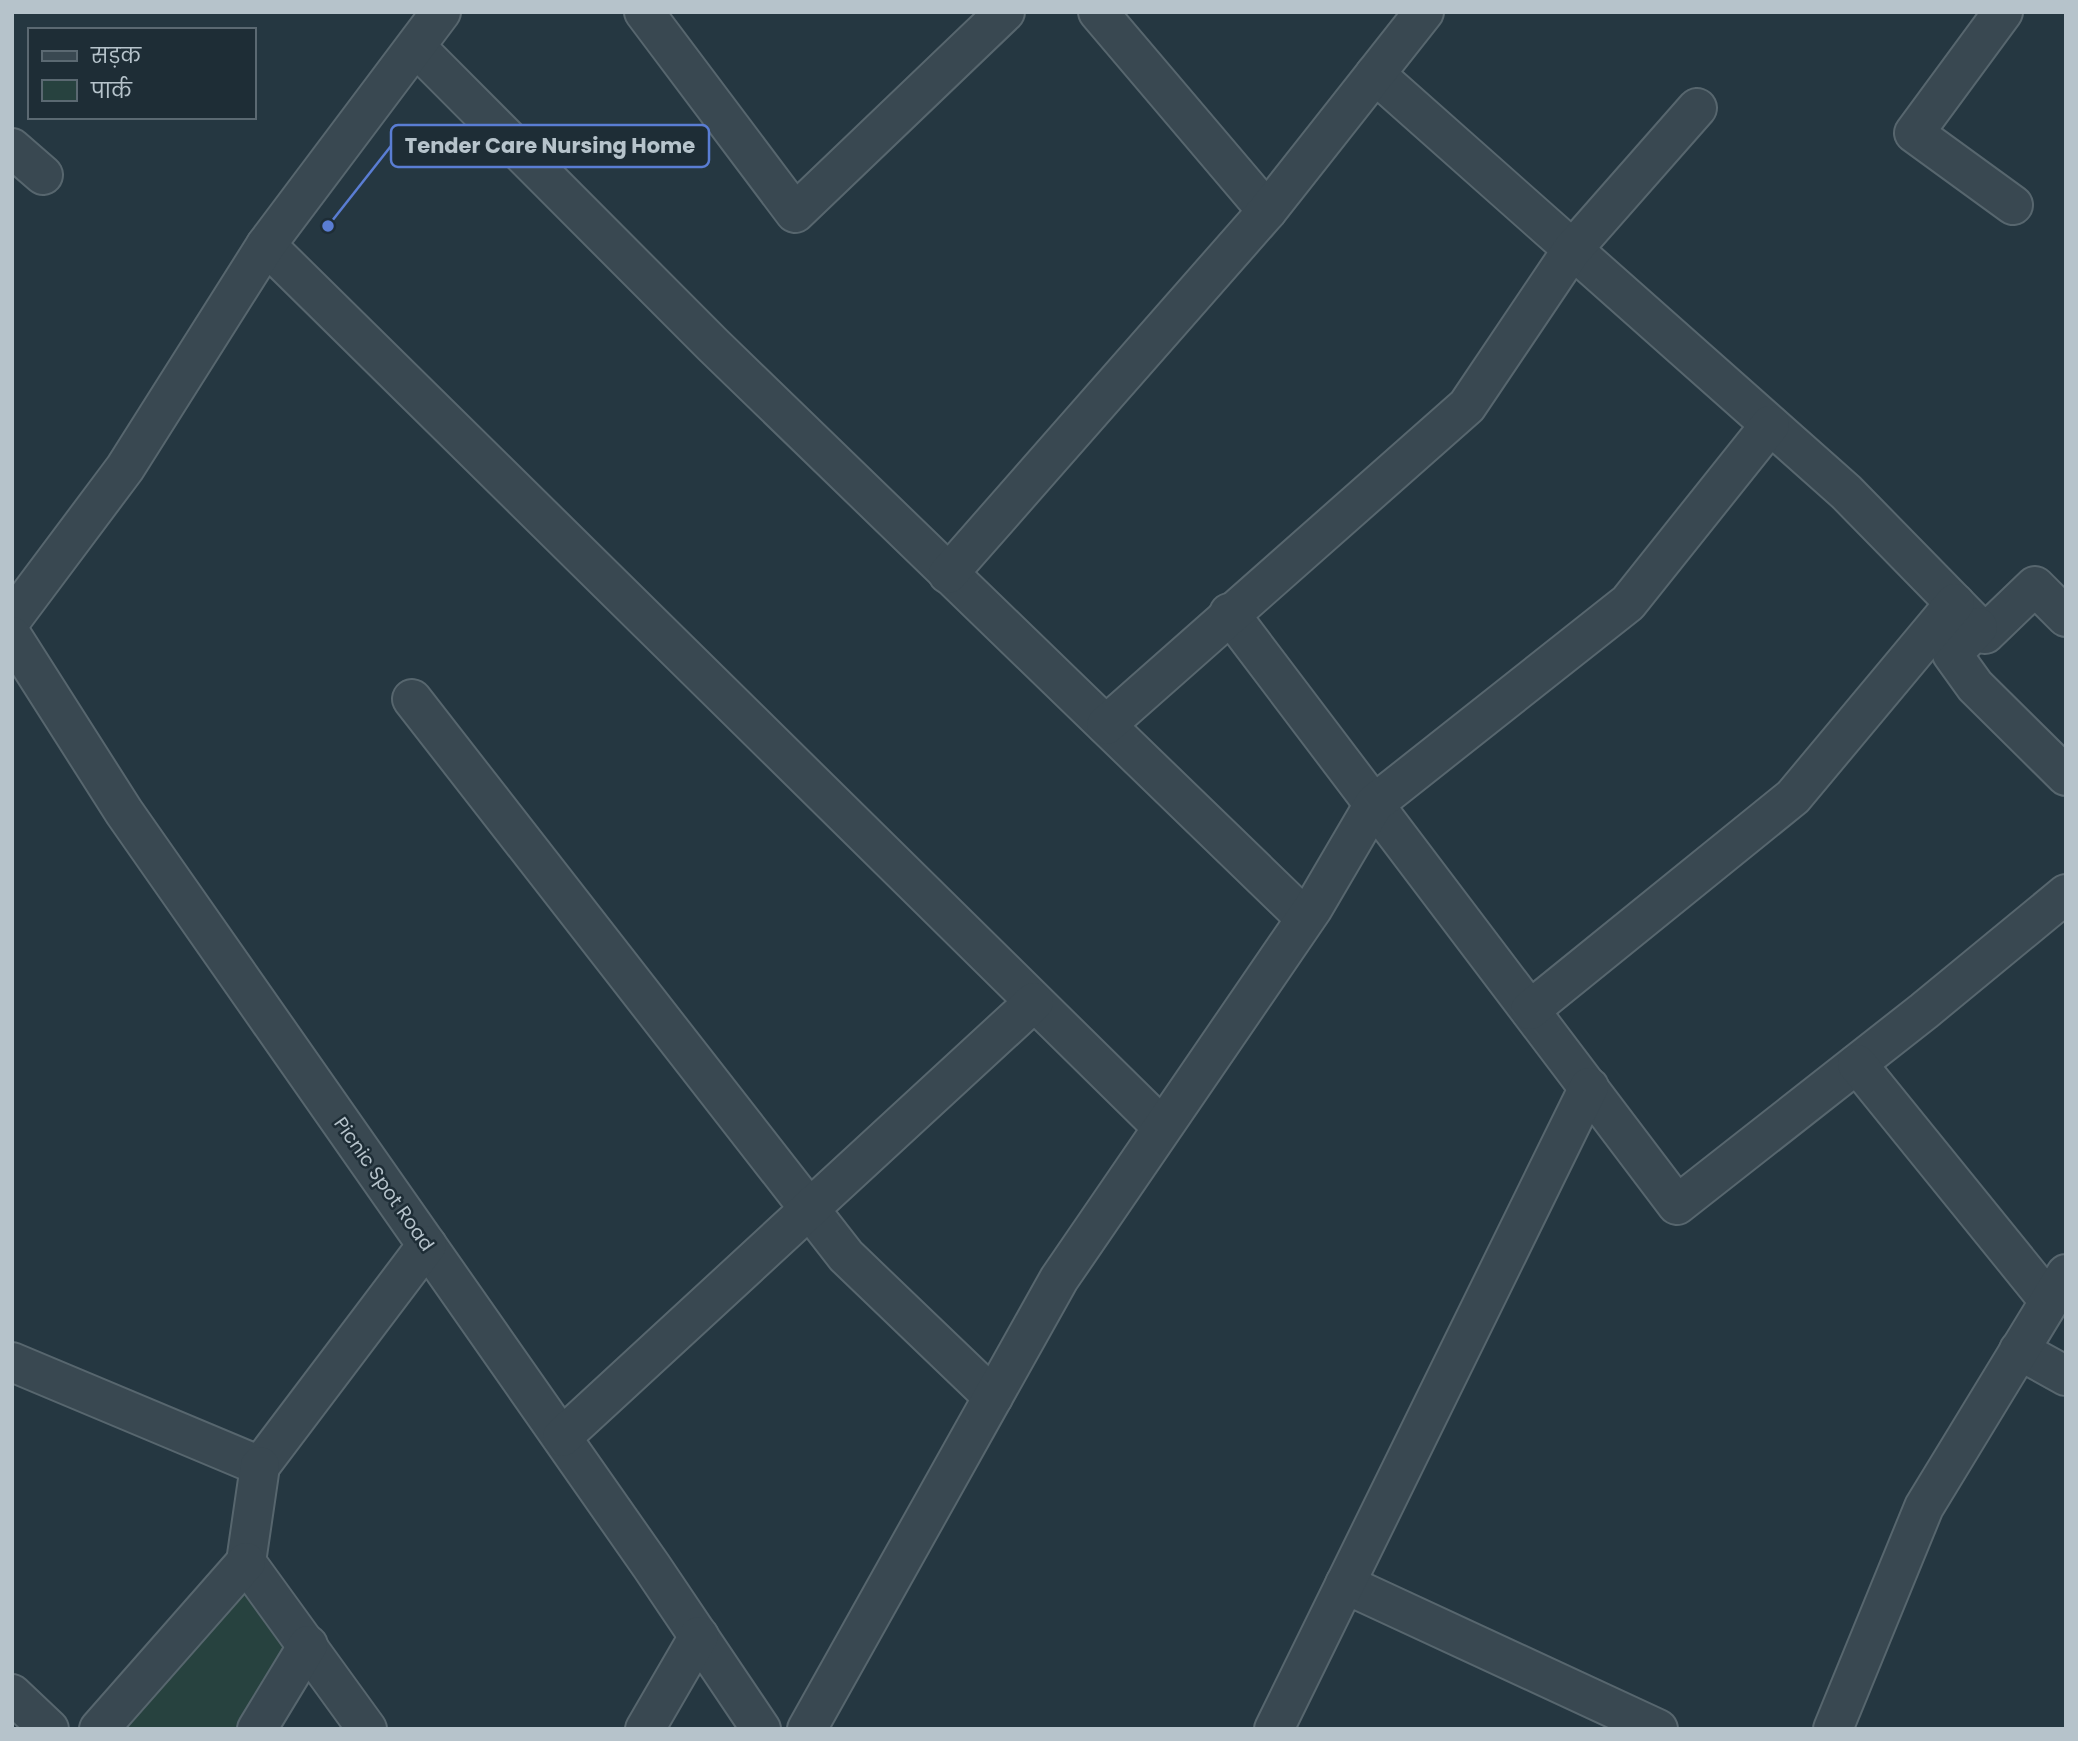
<svg xmlns="http://www.w3.org/2000/svg" width="2078" height="1741" font-family="Poppins,'Noto Sans Devanagari',sans-serif">
<rect width="100%" height="100%" fill="#253741"/>
<polygon fill="#27423f" points="242,1590 290,1649 236,1729 114,1729"/>
<g fill="none" stroke-linecap="round" stroke-linejoin="round">
<g stroke="#57666e" stroke-width="42">
<g id="minor">
<polyline points="644,12 795,213 1005,12"/>
<polyline points="1098,12 1267,211"/>
<polyline points="2003,12 1914,133 2013,205"/>
<polyline points="416,47 713,345 1305,918"/>
<polyline points="1375,74 1846,492 1985,634 2035,586 2066,617"/>
<polyline points="12,148 43,175"/>
<polyline points="266,245 1162,1127"/>
<polyline points="948,574 1267,211 1424,12"/>
<polyline points="1229,613 1677,1205 1924,1011 2066,894"/>
<polyline points="12,619 125,468 266,245 441,12"/>
<polyline points="1978,627 1952,654 1975,686 2066,776"/>
<polyline points="12,636 124,812 652,1567 761,1729"/>
<polyline points="412,699 846,1256 993,1397"/>
<polyline points="1106,725 1467,406 1572,250 1697,108"/>
<polyline points="1530,1010 1793,797 1955,603"/>
<polyline points="1857,1064 2049,1301"/>
<polyline points="2019,1350 2066,1376"/>
<polyline points="12,1362 260,1466 427,1245"/>
<polyline points="562,1437 1034,1002"/>
<polyline points="260,1466 246,1562 367,1729"/>
<polyline points="1345,1584 1658,1729"/>
<polyline points="12,1694 49,1729"/>
<polyline points="99,1729 246,1562"/>
<polyline points="257,1729 308,1645"/>
<polyline points="645,1729 699,1636"/>
<polyline points="807,1729 1059,1279 1313,908 1374,804 1628,603 1770,425"/>
<polyline points="1274,1729 1589,1087"/>
<polyline points="1833,1729 1924,1507 2066,1274"/>
</g>
</g>
<use href="#minor" stroke="#394851" stroke-width="38"/>
</g>
<g text-anchor="middle" dominant-baseline="central" stroke-width="5" stroke-linejoin="round" paint-order="stroke">
<g font-size="19" fill="#b6c3cb" stroke="#1e2d36">
<text transform="translate(384 1184) rotate(55)">Picnic Spot Road</text>
</g>
</g>
<path fill="none" stroke="#5a7dd3" stroke-width="2.5" d="M328 226L391 146"/>
<circle fill="#5a7dd3" stroke="#1e2d36" stroke-width="2.5" cx="328" cy="226" r="7"/>
<rect fill="#1e2d36" stroke="#5a7dd3" stroke-width="2.5" x="391" y="125" width="318" height="42" rx="7"/>
<g font-size="21" text-anchor="middle" font-weight="bold" fill="#b6c3cb">
<text x="550" y="153">Tender Care Nursing Home</text>
</g>
<rect width="2078" height="1741" fill="none" stroke="#b6c3cb" stroke-width="28"/>
<rect x="28" y="28" width="228" height="91" fill="#1e2d36" stroke="#5b6972" stroke-width="2"/>
<rect x="42" y="51" width="35" height="10" fill="#394851" stroke="#5b6972" stroke-width="2"/>
<text x="91" y="63" font-size="21" fill="#b6c3cb">सड़क</text>
<rect x="42" y="80" width="35" height="21" fill="#27423f" stroke="#5b6972" stroke-width="2"/>
<text x="91" y="98" font-size="21" fill="#b6c3cb">पार्क</text>
</svg>
